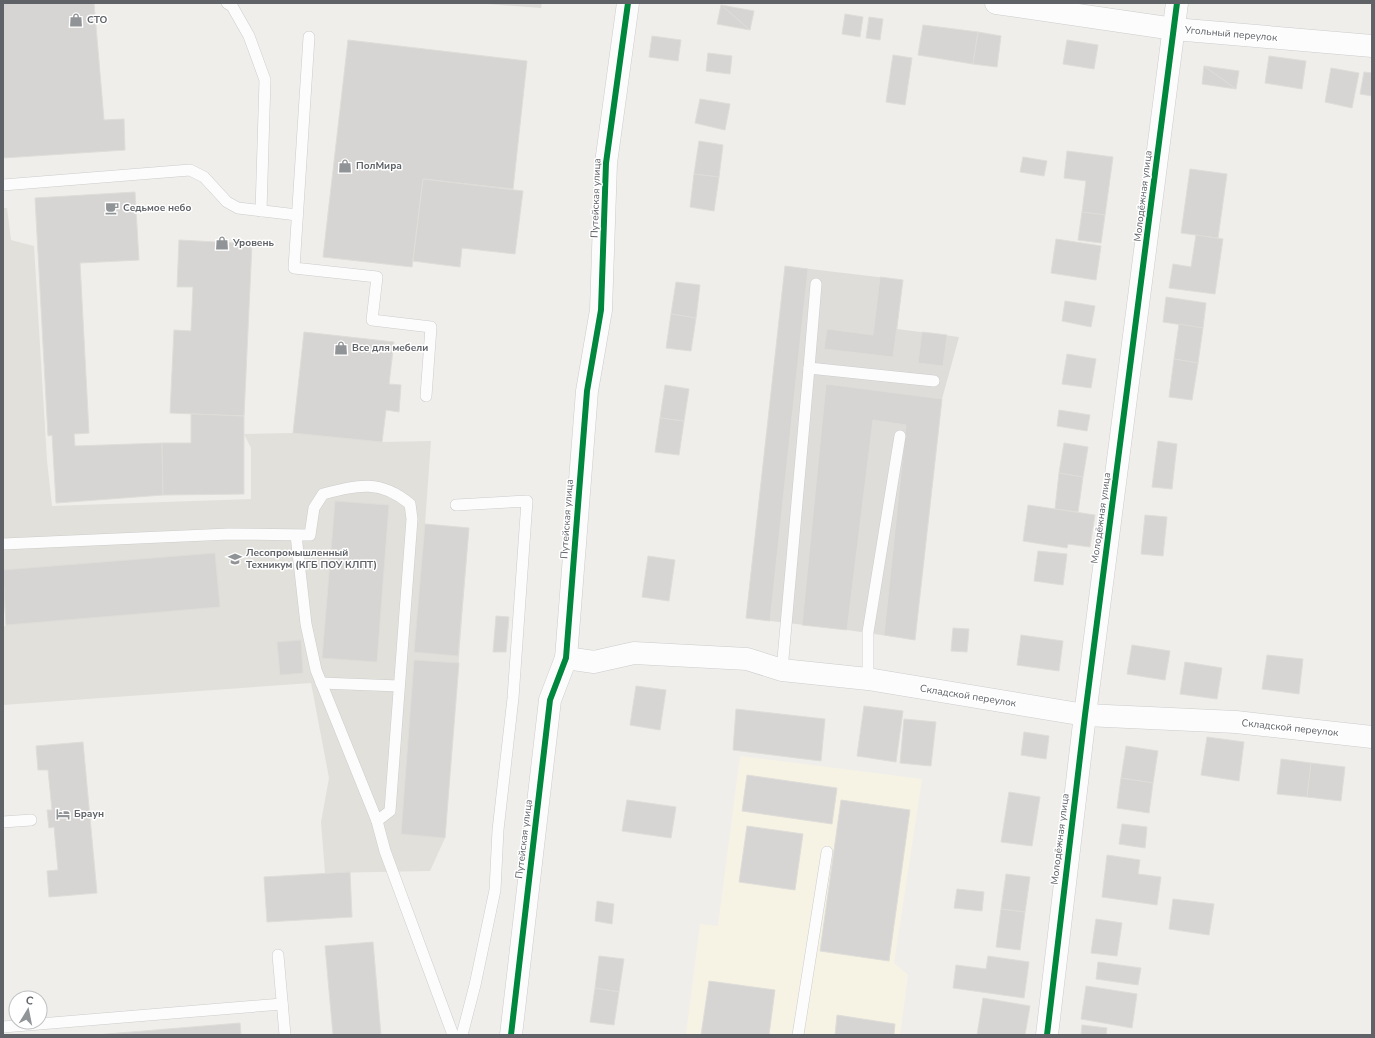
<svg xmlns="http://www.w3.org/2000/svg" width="1375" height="1038" font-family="'Nunito Sans',sans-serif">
<rect width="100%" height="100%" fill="#efeeea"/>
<polygon fill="#f7f3e4" points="740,756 922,779 894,963 908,975 900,1035 686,1035 700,924 718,926"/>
<g fill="#dfddda">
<polygon points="475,3 542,3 541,8"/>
<polygon points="785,266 903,280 897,329 959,337 942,399 915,640 847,630 746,618"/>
</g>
<polygon fill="#e2e0da" points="3,208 7,208 11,240 34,246 47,461 52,506 251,499 251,448 244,434 293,433 382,442 431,441 425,524 469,528 445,838 430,871 325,873 321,822 329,778 311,683 3,705 3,627 6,625 3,590"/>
<g fill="#d6d5d3" stroke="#deddd9">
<polygon points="3,3 94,3 104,120 124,119 125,150 3,158"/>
<polygon points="721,5 754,11 750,30"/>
<polygon points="721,5 750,30 717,24"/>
<polygon points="845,14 863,17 860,37 842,34"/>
<polygon points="869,17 883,19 880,40 866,38"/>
<polygon points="923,25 978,32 973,64 918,55"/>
<polygon points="978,32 1001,36 997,67 973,64"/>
<polygon points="652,36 681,40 678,61 649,57"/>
<polygon points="348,40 527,61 513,189 423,179 412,267 323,257"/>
<polygon points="1067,40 1098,45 1094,69 1063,64"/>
<polygon points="708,53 732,56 730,74 706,71"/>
<polygon points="893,55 912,58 905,105 886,102"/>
<polygon points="1269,56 1306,61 1302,89 1265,83"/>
<polygon points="1204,66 1239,71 1236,89"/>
<polygon points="1204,66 1236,89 1202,84"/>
<polygon points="1331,68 1359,73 1352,108 1325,102"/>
<polygon points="1364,72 1372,73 1372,96 1360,94"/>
<polygon points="700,99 730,104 725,130 695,123"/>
<polygon points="699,141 723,145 719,177 694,174"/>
<polygon points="1067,151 1113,157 1105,215 1082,212 1086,181 1064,178"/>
<polygon points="1023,157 1047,161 1044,176 1020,172"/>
<polygon points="1190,169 1227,174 1218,238 1181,233"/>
<polygon points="694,174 719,177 714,211 690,207"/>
<polygon points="423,179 523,191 515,254 462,248 460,267 413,261"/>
<polygon points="135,192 139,260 80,263 89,433 74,434 75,446 162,443 163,495 56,503 52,435 48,436 35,198"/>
<polygon points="1082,212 1105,215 1101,243 1078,240"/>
<polygon points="1196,235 1223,239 1215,294 1169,288 1173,264 1191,267"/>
<polygon points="1056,239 1101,246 1096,280 1051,273"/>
<polygon points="179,240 252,244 244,416 170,413 174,330 191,331 193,287 177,287"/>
<polygon points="785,266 808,269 770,621 746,618"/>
<polygon points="880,277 903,280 893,357 824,349 827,329 873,335"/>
<polygon points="676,282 700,285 696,318 671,314"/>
<polygon points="1166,297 1206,303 1203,328 1163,322"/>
<polygon points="1065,301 1095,306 1091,327 1062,321"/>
<polygon points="671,314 696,318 691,351 666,348"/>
<polygon points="1179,324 1203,328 1198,363 1174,359"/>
<polygon points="304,332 394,342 389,384 401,385 399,412 386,410 382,442 293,433"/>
<polygon points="922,332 947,335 943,366 918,363"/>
<polygon points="1067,354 1096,359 1091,388 1062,384"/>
<polygon points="1174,359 1198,363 1192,400 1169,397"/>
<polygon points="826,384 942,399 915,640 884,635 906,425 873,420 847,630 802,625"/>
<polygon points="665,385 689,389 684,421 660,418"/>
<polygon points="1059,410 1090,415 1087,431 1057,426"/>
<polygon points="191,414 244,416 244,494 163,495 162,443 191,443"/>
<polygon points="660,418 684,421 679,455 655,452"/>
<polygon points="1158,441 1177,444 1172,489 1152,487"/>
<polygon points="1064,443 1088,447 1083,477 1059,473"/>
<polygon points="1059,473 1083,477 1078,512 1055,509"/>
<polygon points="335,501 389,505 377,662 322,658"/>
<polygon points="1028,505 1095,515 1090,547 1068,544 1067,548 1023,541"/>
<polygon points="1145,515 1167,517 1163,556 1141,554"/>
<polygon points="425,524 469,528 458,656 414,652"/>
<polygon points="1038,551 1067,554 1063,585 1034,581"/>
<polygon points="215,553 220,607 6,625 3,570"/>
<polygon points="648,556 675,560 669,601 642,597"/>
<polygon points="496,616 509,617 506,652 493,652"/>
<polygon points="953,628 969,629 967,652 951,651"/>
<polygon points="1021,635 1063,641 1059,671 1017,665"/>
<polygon points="301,640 303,673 280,675 277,642"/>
<polygon points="1132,645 1170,651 1165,680 1127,674"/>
<polygon points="1267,655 1303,659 1299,694 1262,689"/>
<polygon points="414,660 459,663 445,838 401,834"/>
<polygon points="1185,662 1222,668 1217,699 1180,694"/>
<polygon points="636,686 666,690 660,730 630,725"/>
<polygon points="864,706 903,711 896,762 857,756"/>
<polygon points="736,709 825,719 821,761 733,750"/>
<polygon points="904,719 936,722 931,766 900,763"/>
<polygon points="1024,732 1049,736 1046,759 1021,755"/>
<polygon points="1207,737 1244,742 1239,781 1201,775"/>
<polygon points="83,742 97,893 49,897 47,871 58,870 54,827 49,828 47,810 52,810 48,770 38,770 36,746"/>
<polygon points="1126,746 1158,751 1153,783 1121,778"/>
<polygon points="1281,759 1311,763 1307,797 1277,794"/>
<polygon points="1311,763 1345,767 1341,801 1307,797"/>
<polygon points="747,775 837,788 832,824 742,811"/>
<polygon points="1121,778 1153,783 1149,813 1117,808"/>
<polygon points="1009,792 1040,797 1032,846 1001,842"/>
<polygon points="627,800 676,807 671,838 622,831"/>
<polygon points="841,800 910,810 889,961 820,951"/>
<polygon points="1122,824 1147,827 1145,848 1119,844"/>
<polygon points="747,826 803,834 795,890 739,882"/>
<polygon points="1107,855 1140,860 1138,874 1161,877 1157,905 1102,897"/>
<polygon points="350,872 352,917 267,922 264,877"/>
<polygon points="1006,874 1030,877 1025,912 1001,909"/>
<polygon points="957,889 984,892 982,911 954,908"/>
<polygon points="1173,899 1214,904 1209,935 1169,929"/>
<polygon points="597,901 614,904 612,924 595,921"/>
<polygon points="1001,909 1025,912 1020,950 996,947"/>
<polygon points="1096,919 1122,923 1117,956 1091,953"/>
<polygon points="373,942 381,1035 333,1035 325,946"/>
<polygon points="599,956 624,959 619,992 595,988"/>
<polygon points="988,956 1029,962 1024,998 953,988 956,965 986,969"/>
<polygon points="1098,962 1141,968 1138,985 1096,979"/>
<polygon points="709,981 775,990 769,1035 701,1035"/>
<polygon points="1086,986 1137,994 1132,1028 1081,1019"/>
<polygon points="595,988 619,992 614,1025 590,1022"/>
<polygon points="983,998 1030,1006 1025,1035 977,1035"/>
<polygon points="837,1015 895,1024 894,1035 835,1035"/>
<polygon points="240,1023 241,1035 95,1035"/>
<polygon points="1082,1025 1107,1028 1106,1035 1081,1035"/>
</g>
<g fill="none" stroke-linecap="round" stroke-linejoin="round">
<g stroke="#cbcccc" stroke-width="12">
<g id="lane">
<polyline points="227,3 232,6 249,36 265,80 261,211"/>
<polyline points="309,37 294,268 377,277 372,320 431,327 426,396"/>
<polyline points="3,185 190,170 204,177 227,202 238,208 297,215"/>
<polyline points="809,368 816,284"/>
<polyline points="456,505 527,501 513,698 498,830 495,890 475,985 462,1035"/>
<path d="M3,544L229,534L310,535L314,508L323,494C358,485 380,479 410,504L412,519L390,811L377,821L316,670L306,624L296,535"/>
<polyline points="782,670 809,368 934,381"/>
<polyline points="868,679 868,632 900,436"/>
<polyline points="321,683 399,686"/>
<polyline points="377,821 385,851 453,1035"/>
<polyline points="3,822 31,820"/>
<polyline points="278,955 285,1035"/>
<polyline points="3,1027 282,1004"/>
<polyline points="798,1035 827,852"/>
</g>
</g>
<g stroke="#cbcccc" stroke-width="23">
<g id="street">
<polyline points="996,3 1174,29 1372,46"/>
<polyline points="566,658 594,662 634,653 747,659 782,670 868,679 1085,715 1236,722 1372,737"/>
<polyline points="511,1035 550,700 566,658 587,391 601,310 606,163 628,3"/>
<polyline points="1047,1035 1085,715 1177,3"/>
</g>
</g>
<use href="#lane" stroke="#fdfcfc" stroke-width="11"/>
<use href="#street" stroke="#fdfcfc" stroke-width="22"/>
<g stroke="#fff" stroke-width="8">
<g id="cycleway">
<polyline points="511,1035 550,700 566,658 587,391 601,310 606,163 628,3"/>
<polyline points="1047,1035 1085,715 1177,3"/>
</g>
</g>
<use href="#cycleway" stroke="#00873e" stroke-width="6"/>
</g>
<defs>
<g id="shop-bare" transform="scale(1.08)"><path d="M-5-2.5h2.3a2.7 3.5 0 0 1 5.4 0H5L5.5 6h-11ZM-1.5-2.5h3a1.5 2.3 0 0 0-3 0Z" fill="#919496" stroke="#fff" stroke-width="2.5" paint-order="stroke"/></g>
<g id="cafe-bare" transform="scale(1.08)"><path d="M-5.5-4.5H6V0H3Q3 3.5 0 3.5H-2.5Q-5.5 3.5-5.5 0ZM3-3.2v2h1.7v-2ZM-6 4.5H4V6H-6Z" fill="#919496" stroke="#fff" stroke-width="2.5" paint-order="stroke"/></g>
<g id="university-bare" transform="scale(1.08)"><path d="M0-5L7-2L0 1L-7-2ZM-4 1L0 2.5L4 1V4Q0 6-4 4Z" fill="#919496" stroke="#fff" stroke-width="2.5" paint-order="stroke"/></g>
<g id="hotel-bare" transform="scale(1.08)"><path d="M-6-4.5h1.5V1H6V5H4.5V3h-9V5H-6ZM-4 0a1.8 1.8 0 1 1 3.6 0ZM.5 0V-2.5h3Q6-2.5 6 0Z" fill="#919496" stroke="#fff" stroke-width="2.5" paint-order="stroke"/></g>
</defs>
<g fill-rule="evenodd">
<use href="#shop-bare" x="76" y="20"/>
<use href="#shop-bare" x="345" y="166"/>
<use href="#cafe-bare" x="112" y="208"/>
<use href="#shop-bare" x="222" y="243"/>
<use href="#shop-bare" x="341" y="348"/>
<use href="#university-bare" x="235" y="559"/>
<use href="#hotel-bare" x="63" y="814"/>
</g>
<g text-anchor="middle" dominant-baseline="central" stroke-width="3" stroke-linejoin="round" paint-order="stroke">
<g font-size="10" font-weight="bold" fill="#5f6368" stroke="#fff" text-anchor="start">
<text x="87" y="20">СТО</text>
<text x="356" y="166">ПолМира</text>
<text x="123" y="208">Седьмое небо</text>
<text x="233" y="243">Уровень</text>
<text x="352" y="348">Все для мебели</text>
<text x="246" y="553">Лесопромышленный<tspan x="246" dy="12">Техникум (КГБ ПОУ КЛПТ)</tspan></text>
<text x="74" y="814">Браун</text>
</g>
<g font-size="10" fill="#5f6368" stroke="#fff">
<text transform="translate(1231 34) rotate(5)">Угольный переулок</text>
<text transform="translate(1143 196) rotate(-83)">Молодёжная улица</text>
<text transform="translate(596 198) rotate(-88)">Путейская улица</text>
<text transform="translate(1101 518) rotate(-82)">Молодёжная улица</text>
<text transform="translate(567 519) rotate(-86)">Путейская улица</text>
<text transform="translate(968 696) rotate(9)">Складской переулок</text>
<text transform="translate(1290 728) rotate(6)">Складской переулок</text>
<text transform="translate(524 839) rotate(-83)">Путейская улица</text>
<text transform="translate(1060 839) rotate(-83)">Молодёжная улица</text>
</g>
</g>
<rect width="1375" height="1038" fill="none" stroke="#5f6368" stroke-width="8"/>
<g transform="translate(28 1010) rotate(10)"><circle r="19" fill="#ffffff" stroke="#bfc1c3"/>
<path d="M0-3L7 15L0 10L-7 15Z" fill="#919496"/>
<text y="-6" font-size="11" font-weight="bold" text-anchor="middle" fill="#5f6368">С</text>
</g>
</svg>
